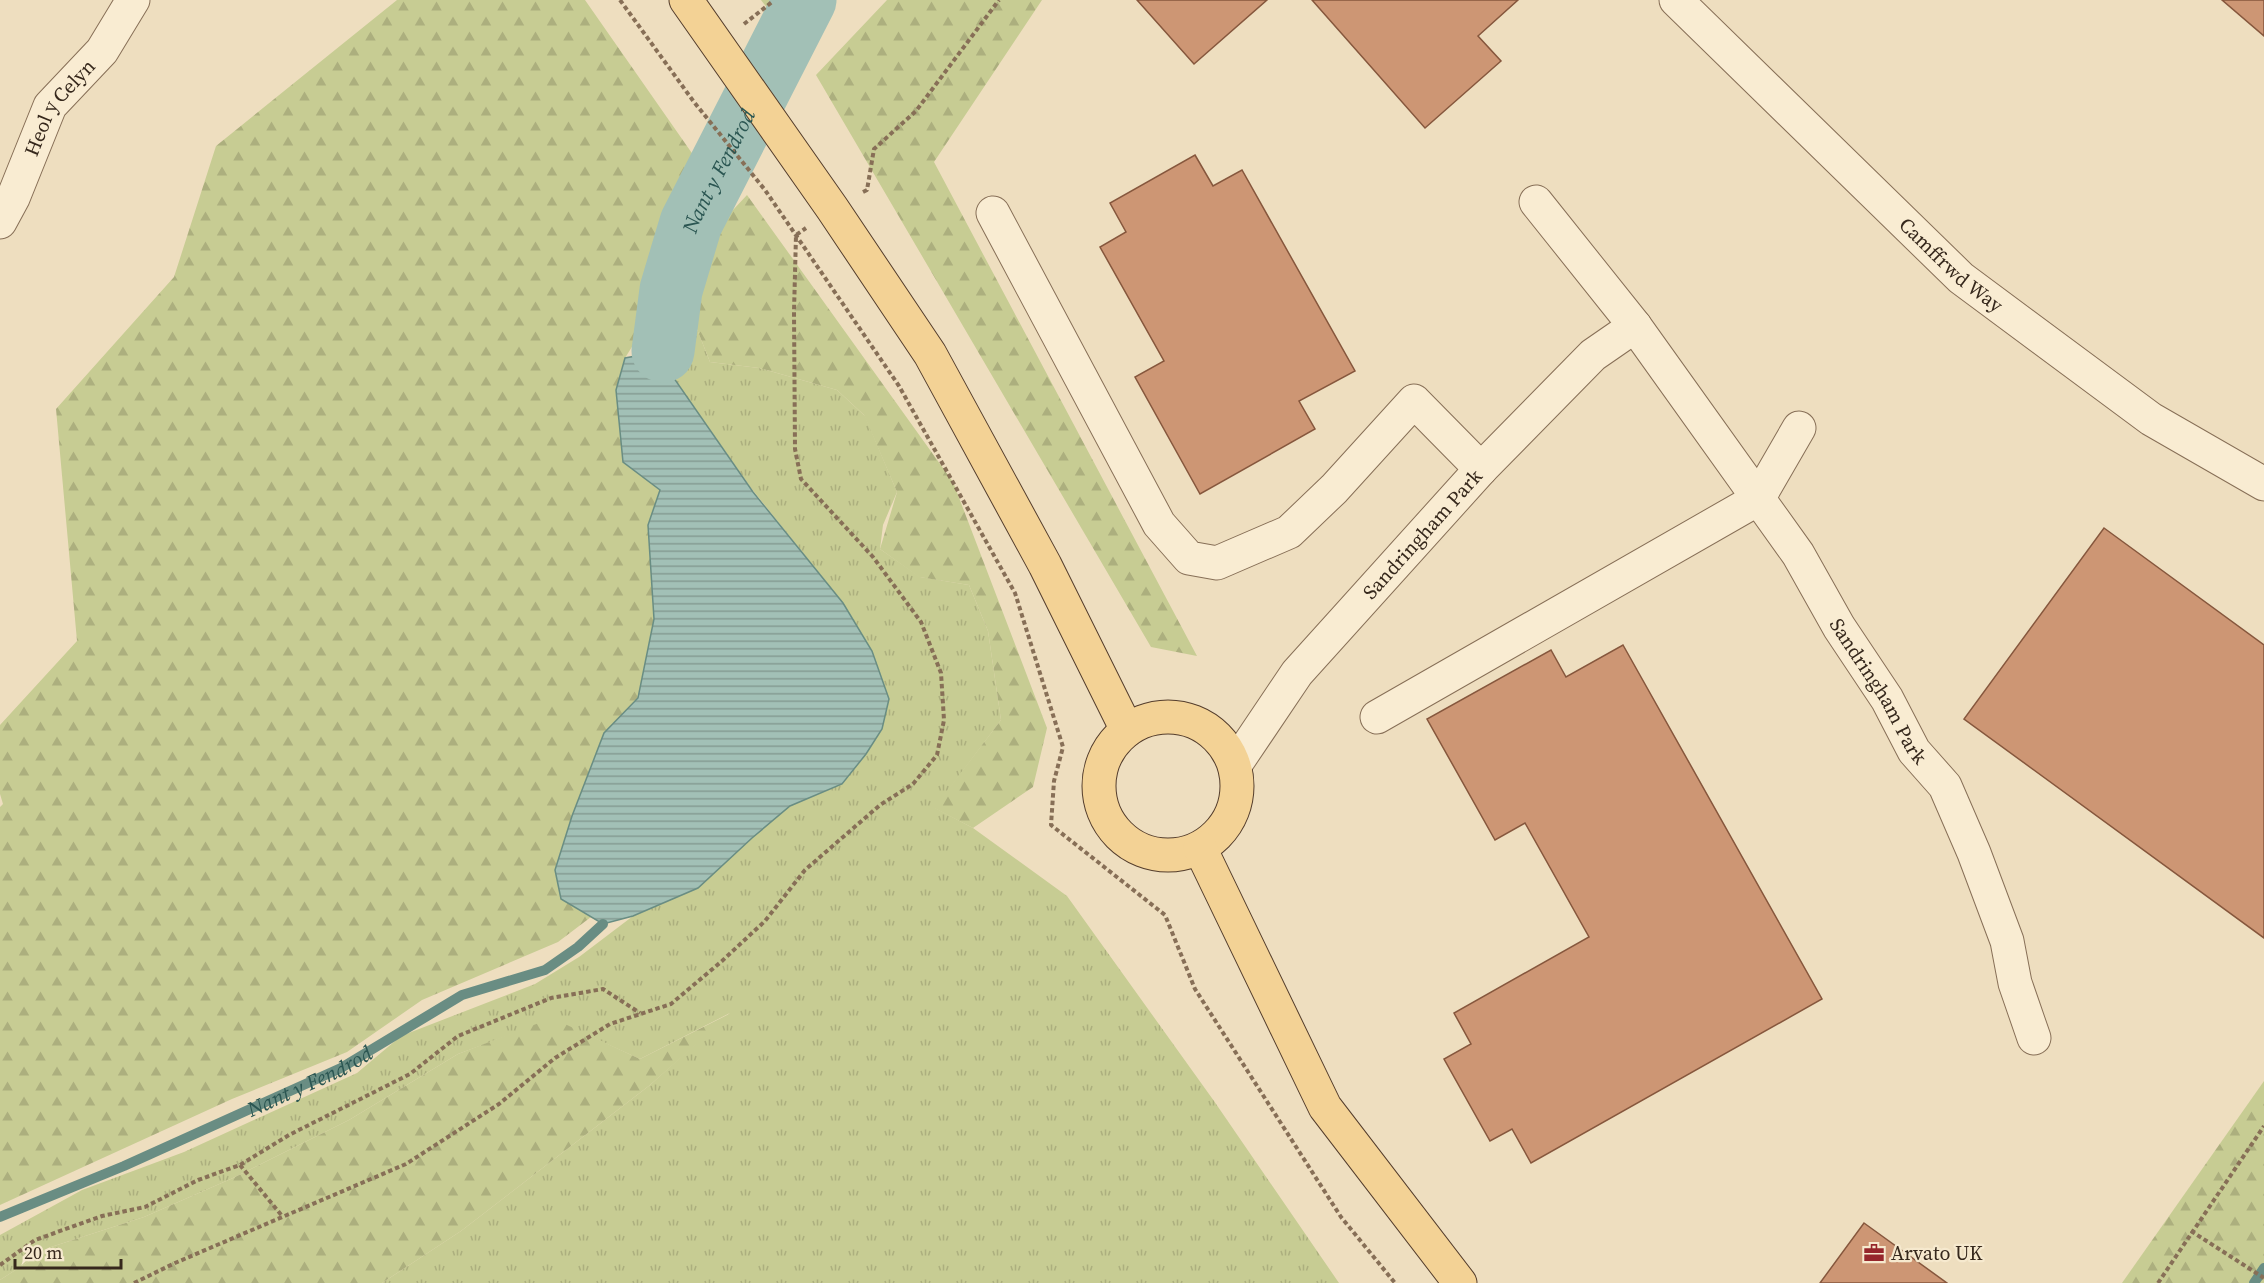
<svg xmlns="http://www.w3.org/2000/svg" width="2264" height="1283" font-family="'Source Serif 4',serif">
<defs>
<pattern id="grass-tufts" width="24" height="20" patternUnits="userSpaceOnUse" patternTransform="scale(1.5)"><rect width="24" height="20" fill="#c7cc93"/><path d="M3 7l-1-3M5 7V3M7 7l1-3M15 17l-1-3M17 17v-4M19 17l1-3" fill="none" stroke="#acaf7e"/></pattern>
<pattern id="forest-firs" width="22" height="20" patternUnits="userSpaceOnUse" patternTransform="scale(1.5)"><rect width="22" height="20" fill="#c7cc93"/><path d="M5 1l3.5 6h-7zM16 11l3.5 6h-7z" fill="#acaf7e"/></pattern>
<pattern id="wetland-marsh" width="20" height="14" patternUnits="userSpaceOnUse" patternTransform="scale(1.5)"><rect width="20" height="14" fill="#c7cc93"/><path d="M1 5h8M5 5V1M11 12h8M15 12V8" fill="none" stroke="#acaf7e"/></pattern>
<pattern id="water-rules" width="6" height="5" patternUnits="userSpaceOnUse" patternTransform="scale(1.5)"><rect width="6" height="5" fill="#a2c0b6"/><path d="M0 2.5h6" fill="none" stroke="#859c93"/></pattern>
</defs>
<rect width="100%" height="100%" fill="#eedebf"/>
<polygon fill="url(#grass-tufts)" points="704,241 693,319 710,362 759,368 837,390 865,416 897,492 883,525 880,549 920,577 969,585 988,631 1001,720 935,808 973,828 1067,896 1214,1101 1339,1283 382,1283 461,1231 650,1085 730,1013 640,1059 552,1019 458,1054 349,1120 233,1178 144,1217 51,1247 0,1280 0,1235 82,1190 184,1152 357,1073 401,1036 535,984 579,957 633,916 698,888 752,838 790,806 842,784 866,754 882,729 843,603 751,488 671,374 685,282"/>
<g fill="url(#forest-firs)">
<polygon points="397,0 585,0 696,159 645,326 625,358 616,390 623,462 660,490 648,525 654,619 638,698 604,733 572,816 555,870 561,899 591,917 558,942 422,1000 347,1052 232,1099 0,1205 0,807 3,804 0,794 0,725 77,641 56,409 174,277 216,146"/>
<polygon points="887,0 1042,0 934,162 1197,656 1151,647 816,75"/>
<polygon points="747,195 953,482 1047,728 1033,787 973,828 934,808 1001,720 988,631 969,585 919,577 880,549 897,492 864,415 837,390 759,368 710,362 693,319 704,241"/>
<polygon points="733,1012 650,1085 461,1231 382,1283 0,1283 0,1280 51,1247 144,1217 233,1178 349,1120 458,1054 552,1018 640,1059"/>
<polygon points="2264,1081 2264,1283 2122,1283"/>
</g>
<polygon fill="url(#wetland-marsh)" points="761,0 791,0 777,21"/>
<polygon fill="url(#water-rules)" stroke="#698d83" stroke-width="1.5" points="663,351 671,374 753,492 843,603 872,651 889,699 882,729 866,754 842,784 790,806 752,838 698,888 633,916 603,924 561,899 555,870 572,816 604,733 638,698 654,619 648,525 660,490 623,462 616,390 625,358"/>
<g fill="none" stroke-linecap="round" stroke-linejoin="round">
<g stroke="#698d83" stroke-width="10">
<path id="s1" d="M0,1217L124,1166L341,1068L462,995L545,970L578,947L603,924"/>
<polyline points="2254,1283 2264,1268"/>
</g>
<path stroke="#a2c0b6" stroke-width="63" id="s2" d="M663,351L671,290L691,223L805,0"/>
</g>
<g fill="#cd9674" stroke="#86573d" stroke-width="1.5">
<polygon points="1137,0 1267,0 1194,64"/>
<polygon points="1312,0 1518,0 1478,36 1501,61 1425,128"/>
<polygon points="2222,0 2264,0 2264,36"/>
<polygon points="1195,155 1213,186 1242,170 1355,371 1299,401 1315,429 1200,494 1135,377 1164,361 1100,247 1126,232 1110,203"/>
<polygon points="2104,528 2264,645 2264,938 1964,719"/>
<polygon points="1623,645 1822,999 1531,1163 1512,1129 1490,1141 1444,1059 1471,1044 1454,1013 1589,937 1525,823 1495,840 1427,719 1551,650 1566,677"/>
<polygon points="1864,1223 1947,1283 1820,1283"/>
</g>
<g fill="none" stroke-linecap="round" stroke-linejoin="round">
<g stroke="#876f57" stroke-width="35">
<g id="minor">
<path id="s3" d="M1676,0L1961,278L2151,419L2264,484"/>
<path id="s4" d="M1536,202L1635,326L1798,554L1839,627L1887,699L1914,751L1945,786L1974,853L2007,941L2015,983L2034,1038"/>
<polyline points="993,213 1159,524 1189,558 1217,563 1289,532 1334,489 1414,401 1481,469"/>
<path id="s5" d="M0,222L13,198L50,106L102,51L133,0"/>
<polyline points="1377,717 1758,499 1799,428"/>
<path id="s6" d="M1235,765L1297,673L1481,469L1593,355L1635,326"/>
</g>
</g>
<g stroke="#543d2c" stroke-width="35">
<g id="major">
<polyline points="686,0 832,208 930,354 1045,565 1127,730"/>
<circle cx="1168" cy="786" r="69"/>
<polyline points="1200,848 1325,1107 1460,1283"/>
</g>
</g>
<g stroke="#876f57" stroke-width="4" stroke-dasharray="4.5 3" stroke-linecap="butt">
<polyline points="620,0 694,102 765,190 899,386 1015,593 1063,747 1054,781 1051,825 1165,915 1195,989 1341,1217 1395,1283"/>
<polyline points="744,24 772,2 772,0"/>
<polyline points="863,192 867,190 874,149 916,111 999,0"/>
<polyline points="240,1165 283,1217"/>
<polyline points="2191,1231 2264,1278"/>
<polyline points="0,1265 35,1240 102,1216 145,1207 198,1180 240,1165 289,1135 410,1074 458,1036 551,998 603,989 640,1013"/>
<polyline points="134,1283 175,1263 406,1164 499,1104 555,1058 610,1024 671,1004 722,961 765,921 805,870 880,805 913,784 937,755 944,720 941,673 921,622 873,557 801,479 795,449 794,312 796,235 806,228"/>
<polyline points="2158,1283 2264,1126"/>
</g>
<use href="#minor" stroke="#f9ecd2" stroke-width="33"/>
<use href="#major" stroke="#f3d295" stroke-width="33"/>
</g>
<defs>
<g id="office-bare" transform="scale(1.62)"><path d="M-6-3h4V-5.5h4V-3h4V5H-6ZM-1-4.5V-3h2v-1.5ZM-6 0V1H6V0Z" fill="#96262b" stroke="#f6e9ce" stroke-width="2.5" paint-order="stroke"/></g>
</defs>
<g fill-rule="evenodd">
<use href="#office-bare" x="1874" y="1253"/>
</g>
<g text-anchor="middle" dominant-baseline="central" stroke-width="4.5" stroke-linejoin="round" paint-order="stroke">
<g font-size="20" fill="#36281c" stroke="#f6e9ce">
<text stroke="none"><textPath href="#s5" startOffset="130">Heol y Celyn</textPath></text>
<text stroke="none"><textPath href="#s3" startOffset="382">Camffrwd Way</textPath></text>
<text stroke="none"><textPath href="#s6" startOffset="298">Sandringham Park</textPath></text>
<text stroke="none"><textPath href="#s4" startOffset="598">Sandringham Park</textPath></text>
</g>
<g font-size="20" fill="#36281c" stroke="#f6e9ce" text-anchor="start">
<text x="1891" y="1253">Arvato UK</text>
</g>
<g font-size="21" font-style="italic" fill="#2b5652" stroke="#f6e9ce">
<text stroke="none"><textPath href="#s2" startOffset="190">Nant y Fendrod</textPath></text>
<text stroke="none"><textPath href="#s1" startOffset="338">Nant y Fendrod</textPath></text>
</g>
</g>
<path d="M15 1259v9h106v-9" fill="none" stroke="#36281c" stroke-width="3"/>
<text x="24" y="1259" font-size="18" fill="#36281c" stroke="#f6e9ce" stroke-width="4.5" paint-order="stroke">20 m</text>
</svg>
